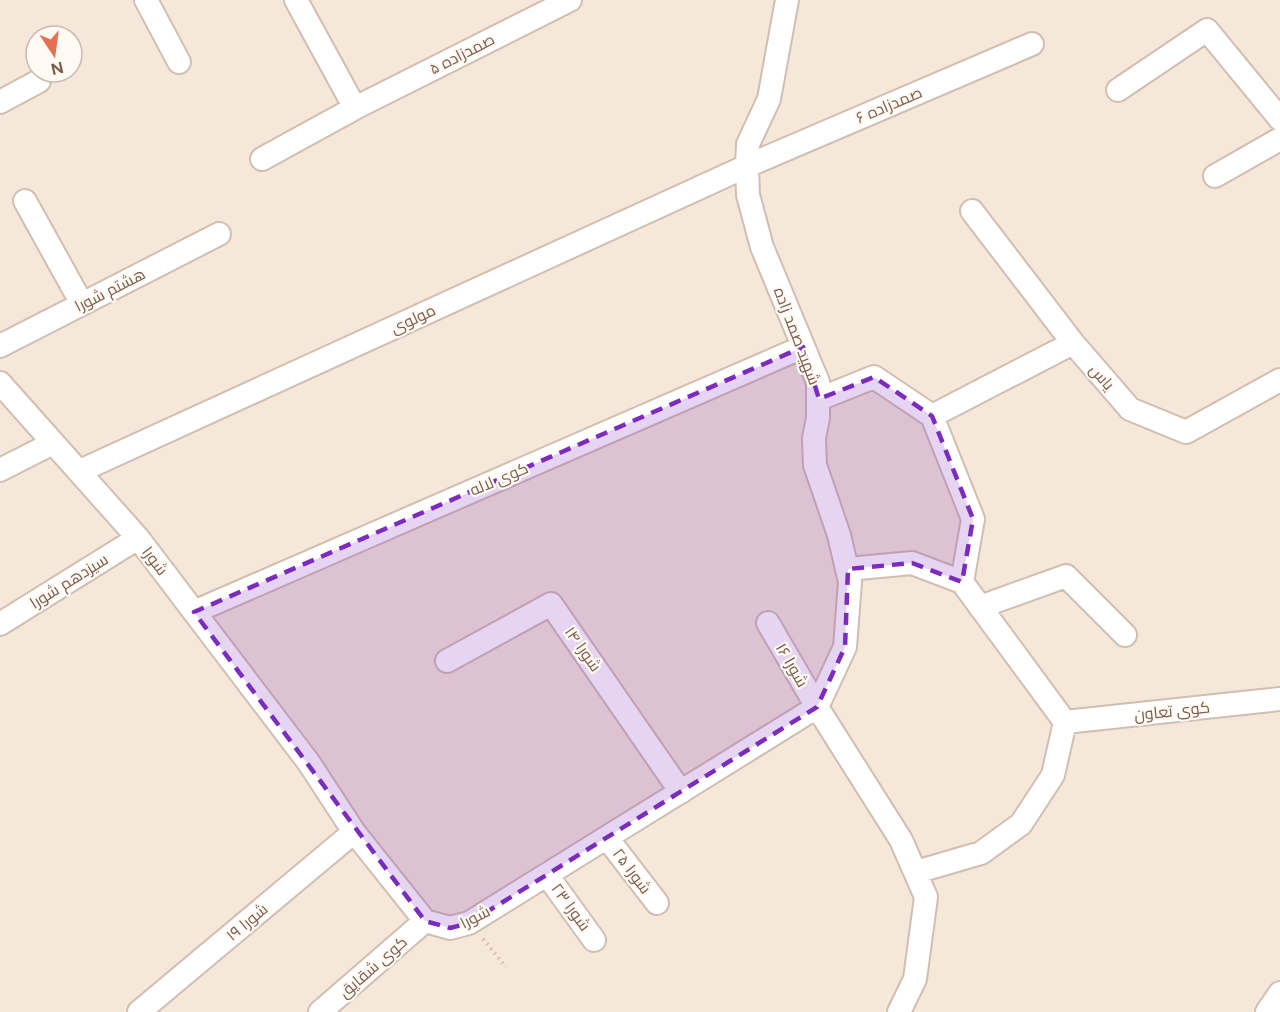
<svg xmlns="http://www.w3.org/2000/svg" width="1280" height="1012" viewBox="0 0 1280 1012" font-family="Figtree,Cairo,sans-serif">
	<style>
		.residential { fill: #f5e8da; fill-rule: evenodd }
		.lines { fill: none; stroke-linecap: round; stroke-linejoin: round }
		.street-casing { stroke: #d1beb0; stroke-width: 26 }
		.path { stroke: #d9b8a5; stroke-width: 4; stroke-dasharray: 1.5 4.5; stroke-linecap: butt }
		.street { stroke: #fff; stroke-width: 22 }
		.marked { fill: #7b2cbf; fill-opacity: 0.2; stroke: #7b2cbf; stroke-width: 4.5; stroke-dasharray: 12 8; stroke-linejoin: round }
		.labels { text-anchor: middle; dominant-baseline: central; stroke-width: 4.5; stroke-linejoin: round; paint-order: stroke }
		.street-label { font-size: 16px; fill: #7a5c4d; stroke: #fffaf3 }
	</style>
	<rect width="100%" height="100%" fill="#fdf6ec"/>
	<path class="residential" d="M0 0H1280V1012H0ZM36 36H72V72H36Z"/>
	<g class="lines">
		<defs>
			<path id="street" d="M146 0 179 62
				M787 0 769 99 748 144 747 166 748 195 762 247 818 382V418L814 438 815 465 839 535 850 582 845 647 817 707
				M1118 90 1207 30 1280 119
				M0 102 39 81
				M355 108 570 0
				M262 159 355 108 296 0
				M1215 176 1280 139
				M25 201 82 304
				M972 211 1073 343 1130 409 1186 432 1280 380
				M0 346 219 234
				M0 383 138 538 309 763 354 832 425 921 450 928 469 923 817 707
				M819 399 874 377 932 416
				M0 470 53 443
				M80 471 747 166 1032 44
				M848 569 912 563 962 582 973 519 932 416 1073 343
				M980 607 1066 576 1125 635
				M194 612 803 347
				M768 623 817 707 901 840 926 897 915 979 899 1012
				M0 624 138 538
				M447 661 551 604 681 792
				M1065 722 1280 699
				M607 838 657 903
				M916 872 981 853 1021 824 1053 775 1065 722 962 582
				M547 875 594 940
				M139 1012 354 832
				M320 1012 425 921
				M1267 1012 1280 993"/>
		</defs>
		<use href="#street" class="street-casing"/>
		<path class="path" d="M483 939 506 967"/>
		<use href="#street" class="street"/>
	</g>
	<path class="marked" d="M803 347 819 399 874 377 932 416 973 519 962 582 912 563 848 569 845 647 817 707 469 923 450 928 425 921 194 612Z"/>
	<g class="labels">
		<g class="street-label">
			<text transform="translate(462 54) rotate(-27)">صمدزاده ۵</text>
			<text transform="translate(889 105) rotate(-23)">صمدزاده ۶</text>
			<text transform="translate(110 290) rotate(-27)">هشتم شورا</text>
			<text transform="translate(413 319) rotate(-25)">مولوی</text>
			<text transform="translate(797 336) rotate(69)">شهید صمد زاده</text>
			<text transform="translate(1102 377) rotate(49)">یاس</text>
			<text transform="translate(499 479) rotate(-23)">کوی لاله</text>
			<text transform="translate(155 561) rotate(53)">شورا</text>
			<text transform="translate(69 581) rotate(-32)">سیزدهم شورا</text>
			<text transform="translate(583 649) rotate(55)">شورا ۱۴</text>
			<text transform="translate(792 665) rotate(60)">شورا ۱۶</text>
			<text transform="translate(1172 711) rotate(-6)">کوی تعاون</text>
			<text transform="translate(632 871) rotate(53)">شورا ۲۵</text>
			<text transform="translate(571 907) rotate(54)">شورا ۲۳</text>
			<text transform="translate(475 917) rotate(-27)">شورا</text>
			<text transform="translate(247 922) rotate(-40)">شورا ۱۹</text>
			<text transform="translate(373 967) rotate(-41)">کوی شقایق</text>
		</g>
	</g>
	<g transform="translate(54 54) rotate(167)"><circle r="28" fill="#fffaf3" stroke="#cabbb1" stroke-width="1.5"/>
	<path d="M0-4.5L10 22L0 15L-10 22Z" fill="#e76f51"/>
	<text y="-9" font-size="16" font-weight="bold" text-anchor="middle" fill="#7a5c4d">N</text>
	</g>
</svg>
